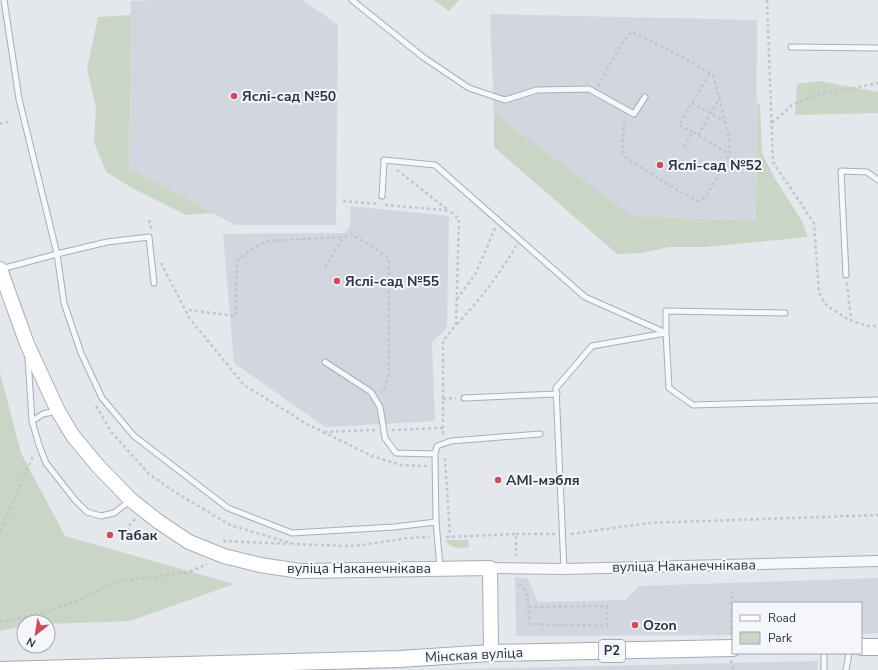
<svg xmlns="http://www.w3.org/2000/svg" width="878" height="670" viewBox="0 0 878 670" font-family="'Nunito Sans',sans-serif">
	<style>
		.built { fill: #d2d6de }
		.green { fill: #c9d6c5 }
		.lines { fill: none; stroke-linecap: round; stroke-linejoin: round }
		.lane-casing { stroke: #a9aeb7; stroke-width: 7 }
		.street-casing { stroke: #a9aeb7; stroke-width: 12 }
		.secondary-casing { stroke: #a9aeb7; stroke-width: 16 }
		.primary-casing { stroke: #a3abb8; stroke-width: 18 }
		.path { stroke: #c2c5cb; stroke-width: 2.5; stroke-dasharray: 3 3; stroke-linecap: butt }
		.lane { stroke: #f7f8fa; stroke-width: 5 }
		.street { stroke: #f7f8fa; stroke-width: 10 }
		.secondary { stroke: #fff; stroke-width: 14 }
		.primary { stroke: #fff; stroke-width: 16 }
		.poi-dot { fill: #d1495b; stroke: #f4f6f9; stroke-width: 1.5 }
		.labels { text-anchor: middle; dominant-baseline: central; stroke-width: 4; stroke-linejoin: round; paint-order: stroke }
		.shield { fill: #f4f6f9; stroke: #676e7b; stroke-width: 1 }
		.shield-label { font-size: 13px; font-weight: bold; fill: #2b3445 }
		.poi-label { font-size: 14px; font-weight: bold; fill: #2b3445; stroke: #f4f6f9; text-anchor: start }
		.street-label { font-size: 14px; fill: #2b3445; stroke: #f4f6f9 }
	</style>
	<rect width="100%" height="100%" fill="#e4e7ec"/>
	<path class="built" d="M157 0H303L338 25 336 225H235L129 168 131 1Z
		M490 14 757 20 756 221 632 216 494 113Z
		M350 206 449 216 447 328 432 342 435 421 325 427 234 363 223 234 344 233 350 227Z
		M515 577 528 579 538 602 625 600 639 586 878 578V633L861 634V603H733V635L516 636Z
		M818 661 817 670H426Z"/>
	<path class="green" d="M434 0H459L449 11Z
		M131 15 129 168 213 213 186 215 136 190 106 172 94 142 96 108 87 69 98 17Z
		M819 81 878 92V113L795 115 797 84Z
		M757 103 760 104 762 153 774 177 802 221 808 237 705 247H669L642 253 617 254 494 147V113L632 216 756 221Z
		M0 373 21 453 65 536 234 584 130 621 48 624V622H24V626L0 631Z
		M445 540H468L469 547C460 548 453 549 446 542Z"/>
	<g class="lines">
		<defs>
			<path id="lane" d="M4 0 19 99 57 254 64 303 81 353 102 398 134 436 228 508 292 533 394 527 436 522
				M352 0 423 57 469 88 505 100 537 90 589 89 634 114 645 97
				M791 47 878 48
				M382 196 384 160 435 165 585 297 666 333V311L785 313
				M1 269 57 254 107 242 149 237 154 283
				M846 275 841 171 867 172 878 180
				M28 358 32 421 39 445 46 463 75 500 87 512 101 516 114 513 131 500
				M325 362 371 392 380 407 385 438 396 453 435 454 436 522 440 567
				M464 398 557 394
				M32 421 43 414 57 411
				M435 454 437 446 451 441 540 434
				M564 569 556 388 592 346 666 333 669 388 693 405 878 400
				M824 670V653
				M846 670 849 653"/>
			<path id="street" d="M490 568 564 569 878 561"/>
			<path id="secondary" d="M0 269 27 344 58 411 73 436 98 466 131 500 159 522 189 542 224 556 260 565 300 571 490 568 491 653"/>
			<path id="primary" d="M861 647H878
				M0 670 399 659 491 653 733 648"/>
		</defs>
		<use href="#lane" class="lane-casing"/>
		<use href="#street" class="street-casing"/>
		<use href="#secondary" class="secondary-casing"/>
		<use href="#primary" class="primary-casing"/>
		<path class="path" d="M767 0 773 162 814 223 819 293 827 306 849 320 868 326H878
			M598 86 620 46 631 32C660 44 686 59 713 75L729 136 730 154 706 197 698 201 674 188 626 158 622 150 625 117
			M692 103 726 122
			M772 123 792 105 816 95 878 83
			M0 124 8 122
			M693 132 679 125 710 73
			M698 135 720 97
			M684 147 693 132 729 154
			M397 170 448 210
			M343 201 378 204
			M385 205 444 210 452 213 459 219 456 325 443 341V435
			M149 220 152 230
			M161 263 190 319 244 385 307 424 372 456 401 465 427 466
			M325 267 344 237 351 234 375 248 389 259V374L384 389 381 392
			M847 283 851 320
			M457 299 476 273 495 228
			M189 310 236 316 237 261 255 247 268 241 344 237
			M457 324C480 300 499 275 516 246
			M443 399 456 398
			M96 406 112 433 149 474 175 492 230 525 294 544 349 546 362 545 408 538 429 537
			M392 430 443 428
			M324 432 375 430
			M445 458 450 537
			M135 519 127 528 140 540
			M0 531 34 454
			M516 534H556
			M571 534 648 523 878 515
			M446 537 516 534V556
			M223 541 290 544
			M519 584 527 592 530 624 607 626V606L528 607
			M0 622 39 614 84 598 115 582 189 572 207 564
			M731 635 732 592
			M731 660 733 670"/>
		<use href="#lane" class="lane"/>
		<use href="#street" class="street"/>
		<use href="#secondary" class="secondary"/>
		<use href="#primary" class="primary"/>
	</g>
	<g class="poi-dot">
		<circle cx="234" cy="96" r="4"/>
		<circle cx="660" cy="165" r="4"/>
		<circle cx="337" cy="281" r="4"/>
		<circle cx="498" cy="480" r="4"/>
		<circle cx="110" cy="535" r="4"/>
		<circle cx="635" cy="625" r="4"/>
	</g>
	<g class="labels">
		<rect class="shield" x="599" y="640" width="26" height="22" rx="3"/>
		<g class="shield-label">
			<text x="612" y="651">Р2</text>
		</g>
		<g class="poi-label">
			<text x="242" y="96">Яслі-сад №50</text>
			<text x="668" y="165">Яслі-сад №52</text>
			<text x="345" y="281">Яслі-сад №55</text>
			<text x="506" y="480">AMI-мэбля</text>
			<text x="118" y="535">Табак</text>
			<text x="643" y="625">Ozon</text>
		</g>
		<g class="street-label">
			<text transform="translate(684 566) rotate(-1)">вуліца Наканечнікава</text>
			<text x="359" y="568">вуліца Наканечнікава</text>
			<text transform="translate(474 655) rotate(-3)">Мінская вуліца</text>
		</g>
	</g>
	<rect x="732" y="602" width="130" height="52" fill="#f4f6f9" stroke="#a4a8b1"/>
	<rect x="740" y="615" width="20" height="6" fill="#ffffff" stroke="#a4a8b1"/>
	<text x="768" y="622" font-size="12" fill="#2b3445">Road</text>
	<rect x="740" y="632" width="20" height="12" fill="#c9d6c5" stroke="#a4a8b1"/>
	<text x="768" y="642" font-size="12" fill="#2b3445">Park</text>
	<g transform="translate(36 634) rotate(210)"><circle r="19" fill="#f4f6f9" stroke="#a4a8b1"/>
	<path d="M0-3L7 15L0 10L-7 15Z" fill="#d1495b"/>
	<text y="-6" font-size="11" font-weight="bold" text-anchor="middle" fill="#2b3445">N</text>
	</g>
</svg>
